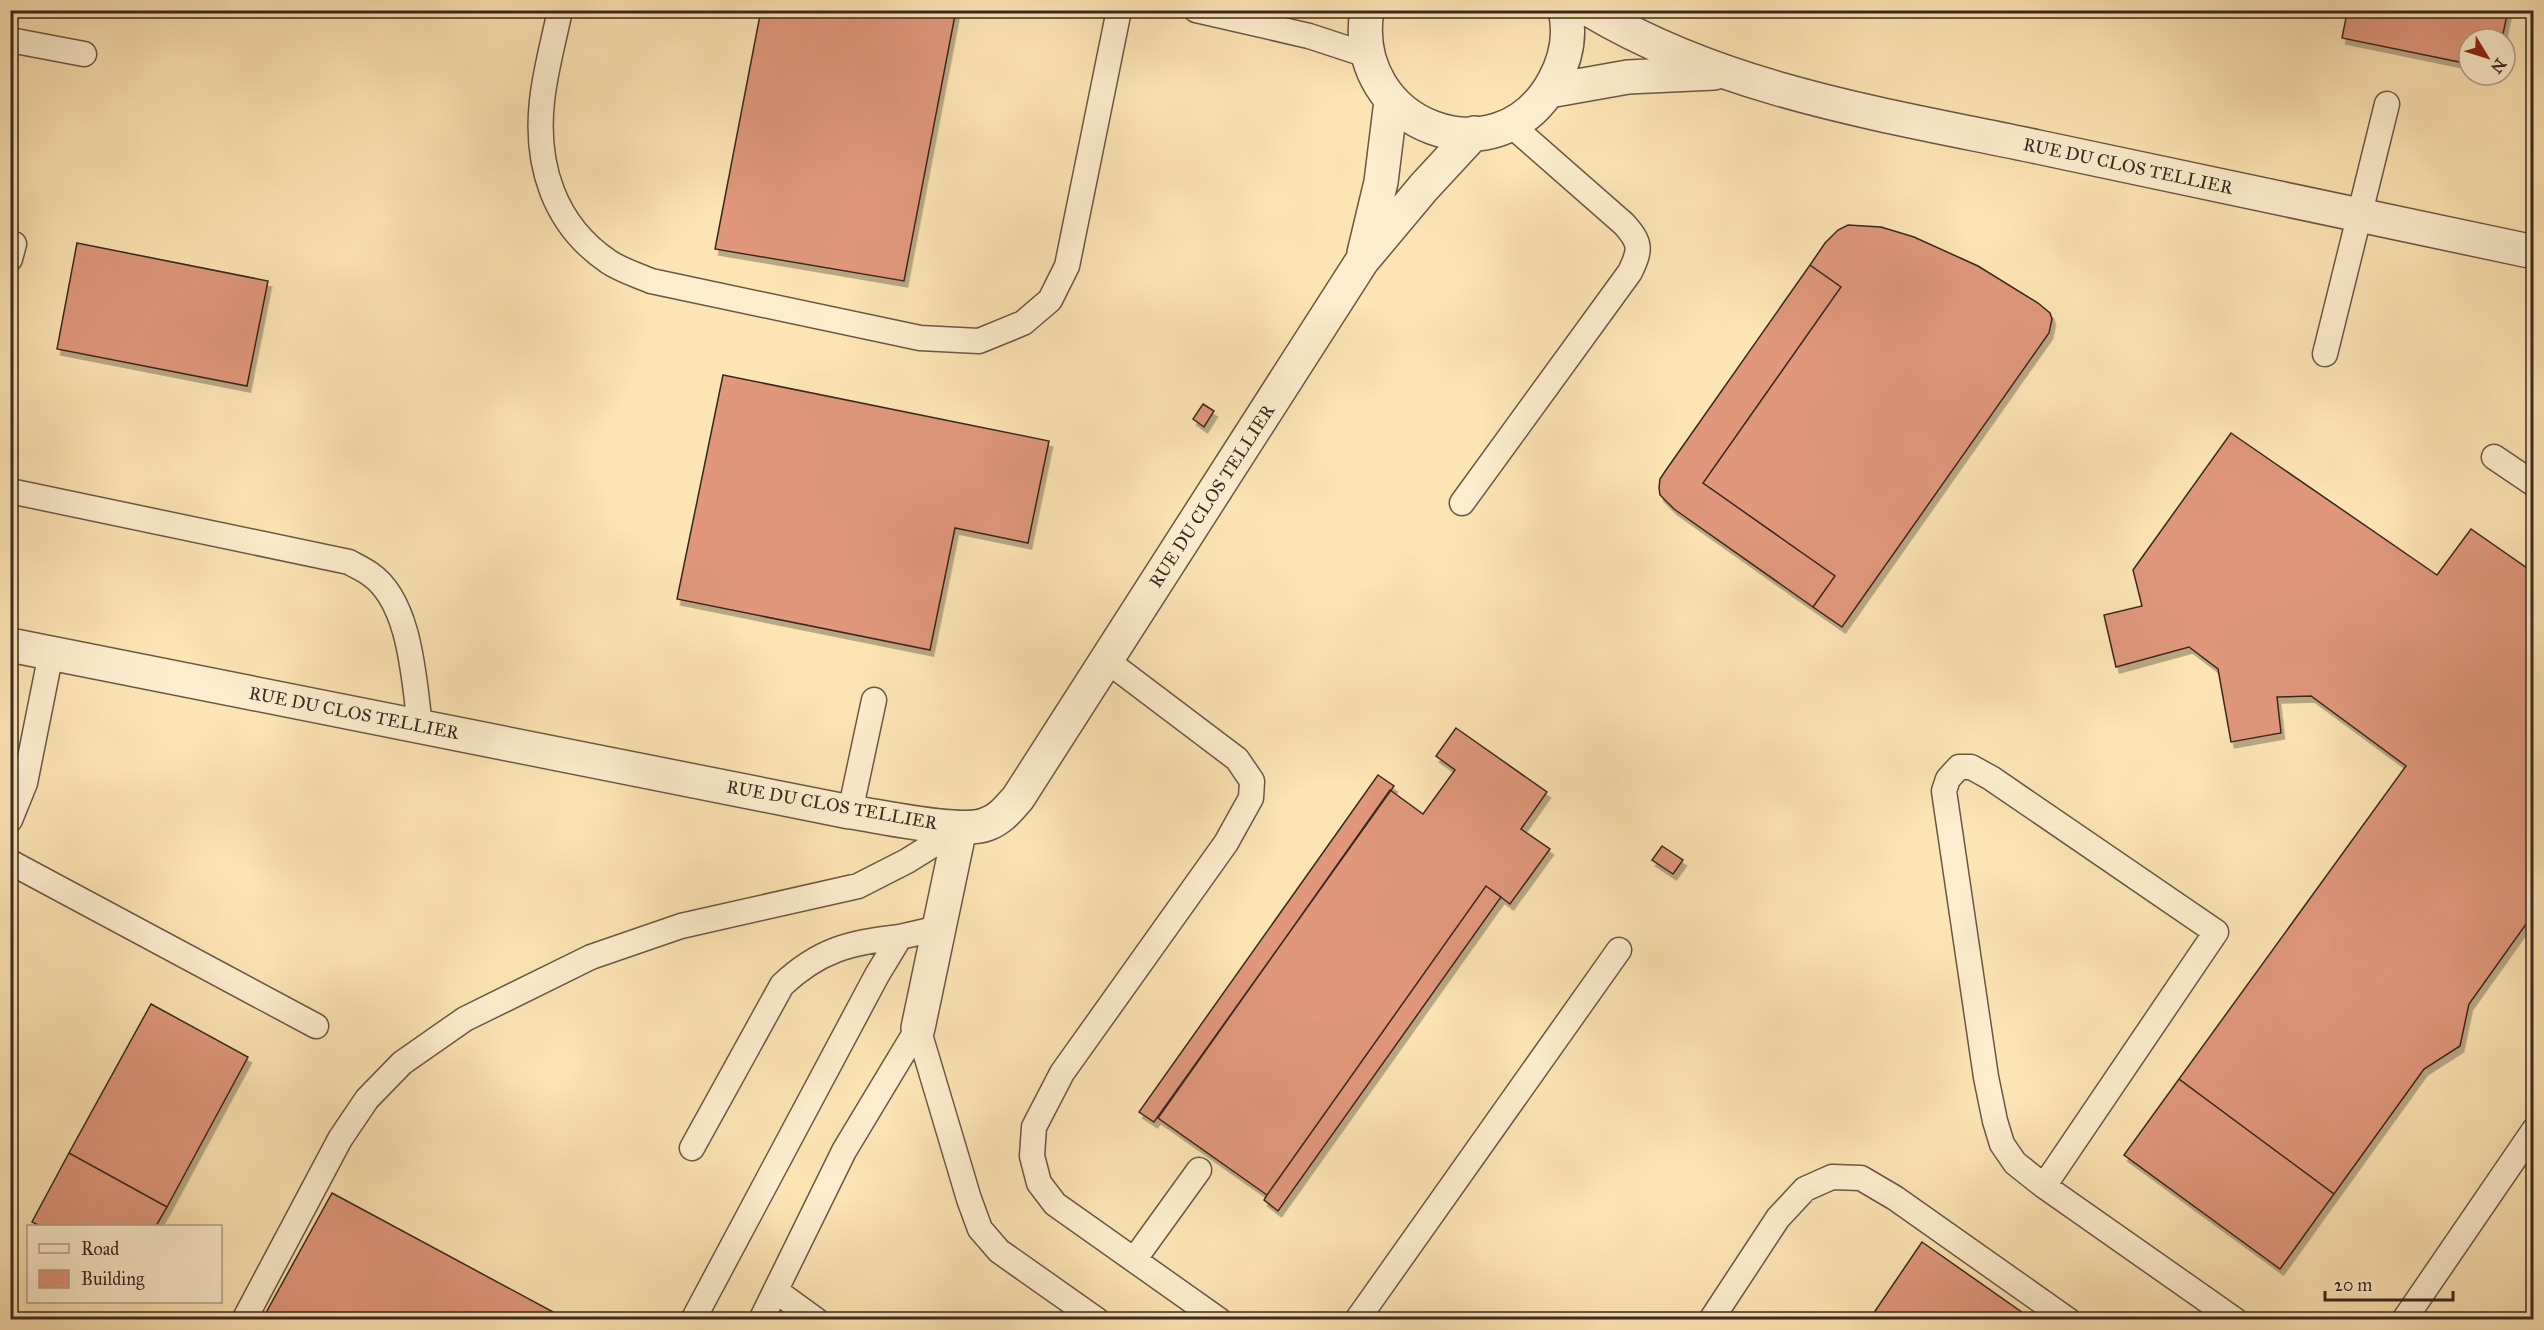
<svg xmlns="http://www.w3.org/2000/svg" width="2544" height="1330" viewBox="0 0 2544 1330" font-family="'IM FELL Great Primer',serif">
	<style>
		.building { fill: #e0977c; stroke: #392820; stroke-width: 1.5; filter: url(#shadow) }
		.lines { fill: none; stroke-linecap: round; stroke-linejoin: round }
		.lane-casing { stroke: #6a5745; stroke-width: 27 }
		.street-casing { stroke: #6a5745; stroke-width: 36 }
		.lane { stroke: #fdedce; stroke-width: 24 }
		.street { stroke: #fdedce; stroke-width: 33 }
		.labels { text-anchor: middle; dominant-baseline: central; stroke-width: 4.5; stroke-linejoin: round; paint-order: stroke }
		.street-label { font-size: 18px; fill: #392820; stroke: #fdedce }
	</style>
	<defs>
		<filter id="shadow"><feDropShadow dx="3.5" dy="6" stdDeviation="0" flood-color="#0004"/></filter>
	</defs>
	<rect width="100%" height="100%" fill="#fce4b4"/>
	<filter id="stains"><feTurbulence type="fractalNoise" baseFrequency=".00333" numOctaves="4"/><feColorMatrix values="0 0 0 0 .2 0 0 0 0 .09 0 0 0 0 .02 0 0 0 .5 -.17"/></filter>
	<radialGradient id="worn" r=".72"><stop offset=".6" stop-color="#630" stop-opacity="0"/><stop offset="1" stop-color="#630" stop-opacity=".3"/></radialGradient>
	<path class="building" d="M761 10H956L904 281 715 249Z
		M2337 10H2508L2502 39H2469V64L2342 38 2347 13Z
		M1848 225 1881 227 1914 237 1978 266 2038 303 2050 313 2052 319 2049 333 1842 627 1813 607 1835 576 1703 483 1841 287 1810 265 1825 243 1838 230Z
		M77 243 268 281 247 386 57 349Z
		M1810 265 1841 287 1703 483 1835 576 1813 607 1674 509 1660 495 1659 488 1660 479 1666 470Z
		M723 375 1049 441 1028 543 955 528 930 650 677 599Z
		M1203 404 1214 411 1204 427 1193 419Z
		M2231 433 2437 575 2471 529 2534 573V913L2469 1004 2460 1046 2424 1069 2334 1194 2179 1079 2406 766 2311 696 2277 697 2281 733 2231 742 2218 669 2189 647 2116 667 2104 615 2142 606 2133 570Z
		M1456 728 1547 792 1521 829 1550 849 1510 904 1486 886 1267 1195 1158 1118 1390 790 1423 814 1455 770 1436 756Z
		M1378 775 1394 786 1154 1122 1139 1112Z
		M1662 846 1683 860 1673 874 1652 860Z
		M1486 886 1501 897 1278 1211 1264 1200 1267 1195Z
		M151 1004 248 1057 167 1207 69 1153Z
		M2179 1079 2334 1194 2280 1269 2124 1155Z
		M69 1153 167 1207 156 1226H40L32 1222Z
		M332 1193 568 1320H262Z
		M1922 1242 2033 1320H1869Z"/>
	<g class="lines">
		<defs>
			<path id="lane" d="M560 10C554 40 545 71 542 101 535 165 554 225 609 262 621 270 637 275 651 281L920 338 979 341 1023 323 1050 300 1067 266 1119 10
				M1196 10 1309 36 1367 55
				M10 40 84 54
				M10 259 14 244
				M2325 354 2387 104
				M2494 457 2534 484
				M10 491 349 562C356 566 363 569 370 574 411 602 414 681 420 726
				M1462 503 1630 272C1641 249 1641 243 1624 224L1510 124
				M1106 660 1237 759 1252 781 1251 798 1226 843 1062 1073 1034 1127 1032 1156 1039 1183 1055 1204 1219 1320
				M850 812 874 700
				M10 820 25 783 51 653
				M10 862 316 1026
				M918 1028 969 1199 980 1229 999 1251 1097 1320
				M692 1148 782 985C819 950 851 942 900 937
				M2044 1186 2216 932 1991 778 1971 767H1959L1948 779 1944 791 1986 1077 1995 1121 2002 1144 2015 1163 2044 1186 2235 1320
				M1134 1260 1199 1170
				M776 1291 816 1320
				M244 1320 340 1139 367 1099 402 1063 465 1019 591 957 681 926 858 886 907 861 960 828
				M693 1320 877 975 900 937 939 928
				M761 1320 844 1151 918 1028
				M1357 1320 1619 950
				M1711 1320 1778 1218 1805 1189 1832 1177 1861 1178 1895 1198 2068 1320
				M2404 1320 2534 1130"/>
			<path id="street" d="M1367 10C1348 127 1499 183 1554 81 1566 59 1571 35 1565 10
				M1590 10C1725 91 1886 115 2038 147 2203 182 2368 217 2534 252
				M1549 91 1628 77 1714 73
				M1364 253 1381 182 1391 101
				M10 645 850 812C880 816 962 835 987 824 1001 819 1009 808 1018 798L1362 261 1424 187 1474 133
				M918 1028 960 828"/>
		</defs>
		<use href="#lane" class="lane-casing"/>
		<use href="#street" class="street-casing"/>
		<use href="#lane" class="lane"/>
		<use href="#street" class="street"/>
	</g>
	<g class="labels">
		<g class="street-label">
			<text transform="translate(2128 166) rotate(12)">RUE DU CLOS TELLIER</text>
			<text transform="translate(1212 496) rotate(-57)">RUE DU CLOS TELLIER</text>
			<text transform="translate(354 713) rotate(11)">RUE DU CLOS TELLIER</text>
			<text transform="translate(832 805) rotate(10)">RUE DU CLOS TELLIER</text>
		</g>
	</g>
	<rect width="2544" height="1330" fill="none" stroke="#fce4b4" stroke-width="36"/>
	<rect x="12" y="12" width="2520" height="1306" fill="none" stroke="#392820" stroke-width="3"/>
	<rect x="18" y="18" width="2508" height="1294" fill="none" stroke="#392820" stroke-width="1.5"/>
	<rect x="27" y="1225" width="195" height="78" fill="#fdedce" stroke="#af9e88" stroke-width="1.5"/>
	<rect x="39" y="1244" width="30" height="9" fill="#fdedce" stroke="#af9e88" stroke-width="1.5"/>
	<text x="81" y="1255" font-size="18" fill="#392820">Road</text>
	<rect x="39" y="1270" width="30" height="18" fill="#e0977c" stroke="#af9e88" stroke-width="1.5"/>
	<text x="81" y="1285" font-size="18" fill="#392820">Building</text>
	<g transform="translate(2487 57) rotate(128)"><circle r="28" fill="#fdedce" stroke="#af9e88" stroke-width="1.5"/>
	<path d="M0-4.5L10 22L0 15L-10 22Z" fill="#8f2418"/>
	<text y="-9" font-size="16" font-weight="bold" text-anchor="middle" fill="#392820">N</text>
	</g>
	<path d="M2325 1291v9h128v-9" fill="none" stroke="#392820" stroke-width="3"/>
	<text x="2334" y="1291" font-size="18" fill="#392820" stroke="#fdedce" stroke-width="4.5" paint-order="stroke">20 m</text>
	<rect width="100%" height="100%" filter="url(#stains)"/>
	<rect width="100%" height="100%" fill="url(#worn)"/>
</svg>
